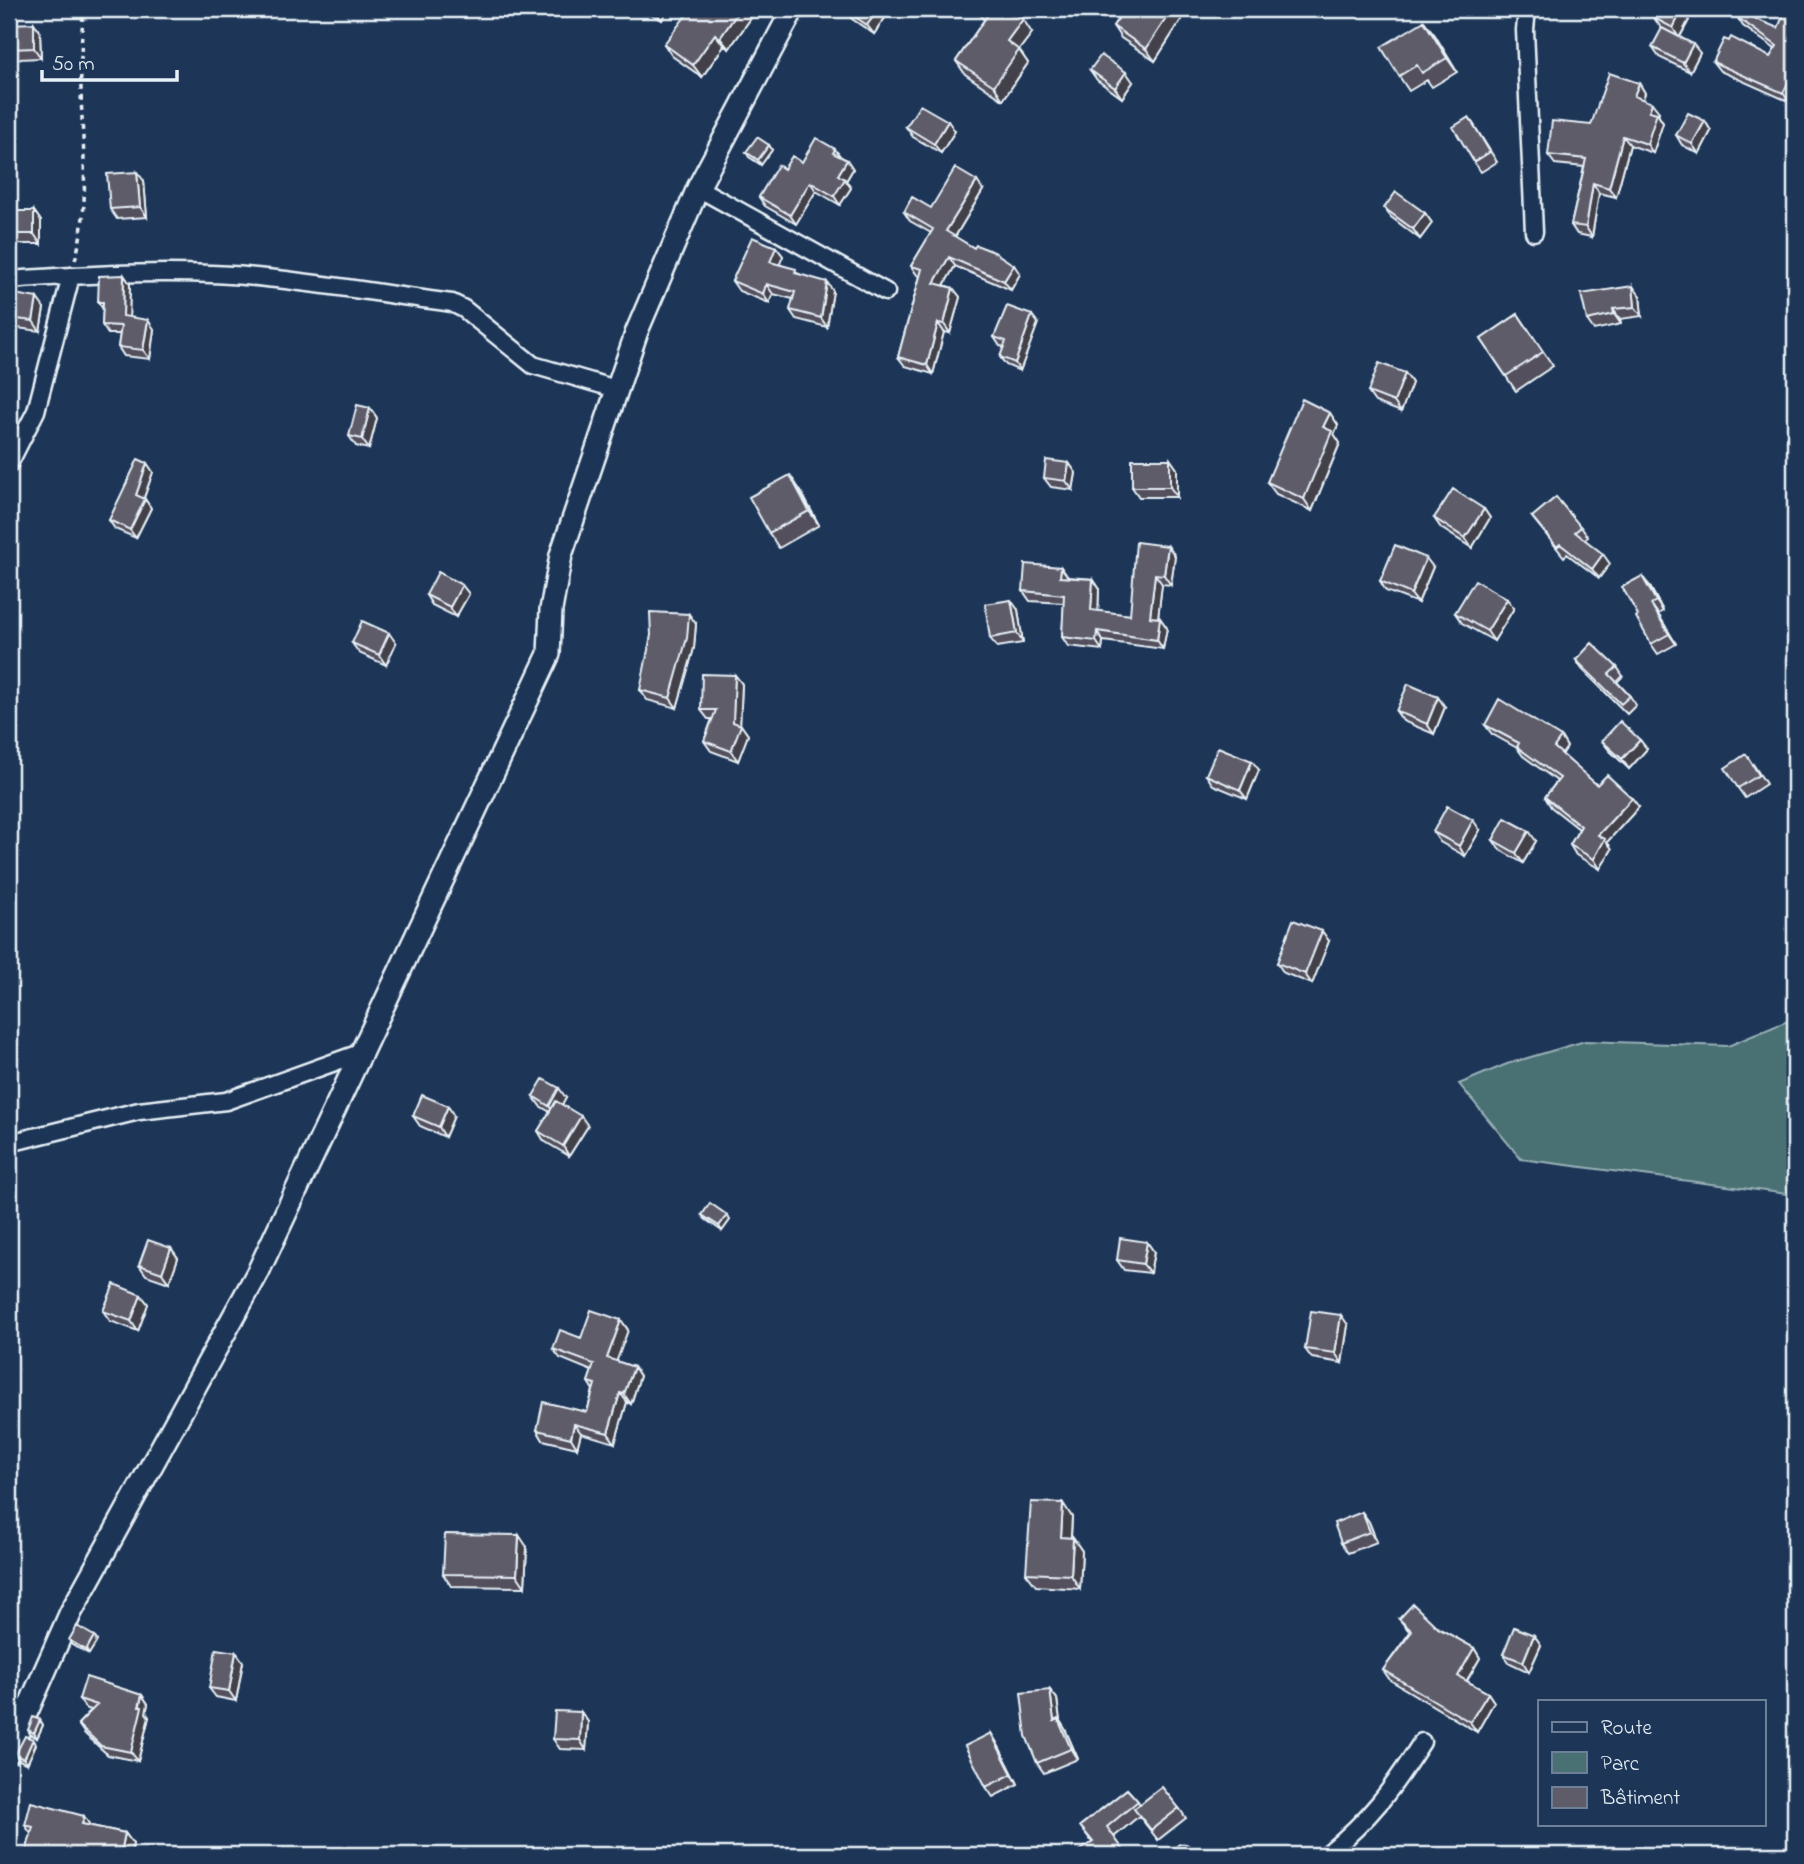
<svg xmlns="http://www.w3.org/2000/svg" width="1804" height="1864" viewBox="0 0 1804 1864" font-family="'Indie Flower',sans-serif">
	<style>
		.green { fill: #497073; stroke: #98b0b6; stroke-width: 2 }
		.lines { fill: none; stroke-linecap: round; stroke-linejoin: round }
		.minor-casing { stroke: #e8f1f8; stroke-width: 21 }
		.secondary-casing { stroke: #e8f1f8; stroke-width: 26 }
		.path { stroke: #e8f1f8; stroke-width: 3.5; stroke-dasharray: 5 5; stroke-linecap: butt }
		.minor { stroke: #1d3557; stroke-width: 16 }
		.secondary { stroke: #1d3557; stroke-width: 21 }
		.wall { fill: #524f5b; stroke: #e8f1f8; stroke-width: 2 }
		.shaded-wall { fill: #42404a; stroke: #e8f1f8; stroke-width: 2 }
		.building { fill: #5f5c6a; stroke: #e8f1f8; stroke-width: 2 }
	</style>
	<rect width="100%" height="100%" fill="#1d3557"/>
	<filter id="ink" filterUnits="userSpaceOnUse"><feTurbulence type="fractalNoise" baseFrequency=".0143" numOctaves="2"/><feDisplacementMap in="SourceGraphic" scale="14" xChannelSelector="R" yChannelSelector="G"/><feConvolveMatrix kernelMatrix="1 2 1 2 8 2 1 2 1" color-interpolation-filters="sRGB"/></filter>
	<g filter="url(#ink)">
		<path class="green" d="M1795 1018V1195L1521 1159 1459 1084 1507 1064 1585 1041 1728 1046Z"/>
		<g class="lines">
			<defs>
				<path id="minor" d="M1527 9 1525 30 1534 232
					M698 188 886 292
					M9 280C91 274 184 269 266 278 328 284 390 295 452 303L464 309 533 365 616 389
					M9 464 36 411 71 276
					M9 1143 139 1111 226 1101 360 1053
					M1183 1853 1184 1855
					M1326 1855C1372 1817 1390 1792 1422 1742"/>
				<path id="secondary" d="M9 1752 71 1612 258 1272 549 654 551 610 561 555 637 331 698 188 793 9"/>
			</defs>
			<use href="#minor" class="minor-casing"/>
			<use href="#secondary" class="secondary-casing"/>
			<path class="path" d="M75 260C91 205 82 146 81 89 80 63 82 36 83 9"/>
			<use href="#minor" class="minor"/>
			<use href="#secondary" class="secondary"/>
		</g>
		<path class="wall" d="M646 9H668L662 20 648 13Z
			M745 9 751 18 729 49 724 46 702 77 672 56 664 44Z
			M847 9H891L874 34 852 19 845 10Z
			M976 9 1032 33 1019 50 1028 63 1003 100 965 74 956 61 984 20Z
			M1125 9H1188L1155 61 1121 38 1113 26Z
			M1795 9V91L1790 102 1720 71 1713 62 1770 57 1775 49 1743 26 1737 17 1778 28Z
			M1682 10 1689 20 1680 37 1700 53 1690 72 1659 57 1652 47 1662 29 1654 18Z
			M1424 21 1457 72 1432 87 1427 80 1409 91 1399 76Z
			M34 23 40 33 41 58 18 59 11 49Z
			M1090 70 1133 82 1122 98 1097 80Z
			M1639 83 1645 93 1643 99 1659 112 1658 115 1663 123 1653 153 1630 145 1616 197 1599 193 1592 237 1577 234 1571 225 1584 167 1555 164 1548 155 1591 125Z
			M1469 117 1497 162 1481 172 1474 162Z
			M1705 121 1711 131 1699 154 1682 145 1676 135Z
			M906 127 955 131 941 153 913 137Z
			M769 145 772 150 761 165 749 157 746 152Z
			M835 149 841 157 847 160 853 169 846 181 851 188 840 205 816 191 796 224 765 206 759 197 784 169Z
			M144 181 147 217 117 219 110 209Z
			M983 190 955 237 1020 274 1011 290 955 266 944 285 953 288 960 297 950 333 944 332 933 374 905 366 898 357 920 276 917 275 911 266 931 233 910 221 904 212 931 208Z
			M1384 208 1425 213 1432 223 1420 239 1391 217Z
			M9 211H34L41 221V244H9Z
			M776 247 783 256 779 264 833 291 827 327 796 319 790 310 793 299 773 294 769 303 739 291 732 281Z
			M124 275 130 284 129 317 154 329 150 359 124 356 118 347 120 334H108L102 325 103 309 98 302Z
			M9 293 44 308 40 331 9 327Z
			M1640 296 1642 316 1620 319 1621 324 1594 330 1587 320Z
			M1518 314 1553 366 1516 391 1481 339Z
			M1038 323 1020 371 1006 365 1000 357 1004 347 1000 346 994 337Z
			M1405 373 1412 383 1401 412 1375 402 1368 392Z
			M370 408 377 418 369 449 356 446 349 436Z
			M1330 413 1338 425 1334 434 1340 443 1312 511 1276 494 1267 482Z
			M1170 459 1177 469V497H1139L1132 487Z
			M1069 463 1076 473 1073 490 1051 487 1044 478Z
			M153 472 144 498 151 508 136 538 115 529 109 520Z
			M800 490 819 525 779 548 769 533Z
			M1484 509 1490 518 1472 548 1441 528 1434 518Z
			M1532 517 1581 527 1588 537 1584 540 1610 564 1599 578 1567 554 1564 557Z
			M1168 546 1175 556 1171 585 1162 584 1158 618H1160L1167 628 1163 649 1103 641 1102 650 1068 646 1062 637 1064 603 1030 601 1023 591 1068 577 1093 579 1099 588 1098 611 1130 615Z
			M1433 567 1418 603 1386 591 1380 581Z
			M462 585 469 594 456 617 432 605 426 595Z
			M1649 585 1663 611 1658 614 1676 644 1658 654 1651 644 1638 615Z
			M1514 608 1494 641 1462 623 1455 613Z
			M1018 610 1023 643 997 647 990 638Z
			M696 624 694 648 677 708 647 700 640 690Z
			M352 643H396L386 665 359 653Z
			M1576 660 1617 667 1623 676 1617 682 1630 696 1636 705 1627 714 1582 669Z
			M735 675 742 684 740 725 748 735 738 761 711 751 704 741 712 719H708L701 710Z
			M1445 707 1434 734 1403 721 1396 711Z
			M1485 725 1561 737 1567 747 1562 755 1597 785 1639 807 1607 842 1612 849 1600 869 1576 855 1570 845 1579 829 1551 807 1545 797 1557 781 1523 756 1517 748 1492 734Z
			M1640 740 1647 749 1629 769 1609 750 1602 741Z
			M1753 764 1766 784 1745 798 1738 788Z
			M1259 770 1247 799 1213 785 1206 775Z
			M1480 830 1465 856 1440 842 1433 832Z
			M1493 840 1536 841 1523 863 1500 850Z
			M1329 941 1312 984 1284 973 1277 963Z
			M533 1096 566 1098 562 1105 588 1126 569 1156 544 1141 538 1131 550 1112 540 1106Z
			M413 1116H454L445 1137 420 1126Z
			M702 1215H727L730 1220 722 1231 705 1219Z
			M1147 1242 1154 1252 1150 1273 1124 1270 1117 1260Z
			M171 1248 178 1258 169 1283 146 1275 139 1265Z
			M141 1295 148 1304 138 1331 110 1321 103 1311Z
			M621 1320 628 1330 616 1361 634 1367 640 1376 631 1404 627 1402 615 1443 581 1433 577 1448 543 1440 537 1430 587 1412 593 1390 588 1382 592 1371 560 1358 553 1349Z
			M1348 1325 1342 1363 1312 1358 1305 1349Z
			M1362 1512 1369 1522 1377 1542 1348 1553 1341 1543Z
			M1072 1517 1071 1538H1073L1082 1551 1080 1589 1036 1586 1026 1573Z
			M527 1547 525 1587 451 1586 443 1574Z
			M1399 1619 1438 1628 1474 1648 1480 1658 1467 1681 1488 1693 1494 1702 1477 1732 1390 1680 1383 1670 1410 1632Z
			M1534 1635 1541 1645 1529 1672 1510 1663 1503 1654Z
			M94 1636 97 1641 89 1654 72 1645 69 1640Z
			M236 1652 243 1662 236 1701 216 1697 209 1688Z
			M1050 1690 1057 1699 1060 1721 1065 1729 1078 1759 1044 1773 1037 1763Z
			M142 1695 148 1704 146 1713 149 1717 138 1761 108 1755 85 1734 78 1724 91 1710 85 1708 79 1699Z
			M581 1712 588 1722 586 1750 560 1749 553 1739Z
			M40 1720 43 1725 37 1738 31 1735 28 1730Z
			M991 1733 997 1743 1018 1784 993 1797 986 1787Z
			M33 1739 36 1744 27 1764 19 1760 15 1755Z
			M1127 1789 1140 1804 1179 1808 1186 1818 1158 1840 1139 1816 1114 1837 1127 1855H1082L1092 1842 1080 1826Z
			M25 1825 91 1826 125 1833 133 1844 131 1851 148 1855H27L26 1852 31 1834Z"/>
		<path class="shaded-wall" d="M662 9H668L662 20 658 15Z
			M740 9H745L751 18 729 49 720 38Z
			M879 9H891L874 34 867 25Z
			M1172 9H1188L1155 61 1146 49Z
			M1682 10 1689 20 1679 38 1673 28Z
			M1023 19 1032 33 1019 50 1028 63 1003 100 994 86 1007 41Z
			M1424 21 1435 35 1457 72 1447 58Z
			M34 23 40 33 41 58 34 48Z
			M715 34 724 46 702 77 693 65Z
			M1693 44 1700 53 1690 72 1683 63Z
			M1795 69V91L1790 102 1783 93Z
			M1126 72 1133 82 1122 98 1115 88Z
			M1639 83 1645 93 1641 105 1634 96Z
			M1652 103 1659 112 1658 115 1663 123 1653 153 1647 144 1649 111Z
			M948 121 955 131 941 153 934 144Z
			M1705 121 1711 131 1699 154 1692 144Z
			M1623 136 1630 145 1616 197 1609 188Z
			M769 145 772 150 761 165 758 160Z
			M847 160 853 169 846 181 851 188 840 205 834 196 838 175Z
			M137 172 144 181 147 217 140 207Z
			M977 181 983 190 953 240 946 231Z
			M810 182 816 191 796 224 790 215Z
			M1593 183 1599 193 1592 237 1586 227Z
			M34 211 41 221V244L34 234Z
			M1425 213 1432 223 1420 239 1413 229Z
			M776 247 783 256 777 271 770 262Z
			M949 257 955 266 940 292 934 283Z
			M1014 265 1020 274 1011 290 1004 281Z
			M124 275 130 284 129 325 123 316Z
			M827 282 833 291 827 327 821 318Z
			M766 284 773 294 769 303 763 294Z
			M1633 286 1640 296 1642 316 1635 307Z
			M953 288 960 297 950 333 944 324Z
			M37 298 44 308 40 331 33 321Z
			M1613 309 1620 319 1621 324 1614 314Z
			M1032 315 1038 323 1020 371 1015 363Z
			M148 320 154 329 150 359 143 350Z
			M938 323 944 332 933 374 927 365Z
			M1405 373 1412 383 1401 412 1394 402Z
			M370 408 377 418 369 449 362 439Z
			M1330 413 1338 425 1334 434 1340 443 1312 511 1304 499 1323 427Z
			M1170 459 1177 469V497L1170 487Z
			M147 463 153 472 142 503 136 495Z
			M1069 463 1076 473 1073 490 1066 481Z
			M790 475 800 490 819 525 809 511Z
			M145 499 151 508 136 538 130 530Z
			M1484 509 1490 518 1472 548 1465 538Z
			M1168 546 1175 556 1171 585 1164 575Z
			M1603 554 1610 564 1599 578 1592 569Z
			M1426 558 1433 567 1418 603 1411 594Z
			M1061 567 1068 577 1067 586 1060 577Z
			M1155 574 1162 584 1157 626 1150 617Z
			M1642 576 1649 585 1663 611 1656 601Z
			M1093 579 1099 588 1098 619 1091 610Z
			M462 585 469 594 456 617 450 607Z
			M1507 599 1514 608 1494 641 1487 631Z
			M1011 600 1018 610 1023 643 1017 633Z
			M1651 604 1658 614 1676 644 1669 634Z
			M689 614 696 624 694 648 677 708 670 698Z
			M1160 618 1167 628 1163 649 1157 640Z
			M1097 631 1103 641 1102 650 1096 641Z
			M389 633 396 643 386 665 379 655Z
			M735 675 742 684 740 728 741 725 748 735 738 761 731 751Z
			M1438 697 1445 707 1434 734 1427 724Z
			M1561 737 1567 747 1560 757 1554 747Z
			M1640 740 1647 749 1629 769 1622 759Z
			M1252 761 1259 770 1247 799 1240 790Z
			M1632 798 1639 807 1607 842 1612 849 1600 869 1594 859 1598 835Z
			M1473 820 1480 830 1465 856 1459 846Z
			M1529 831 1536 841 1523 863 1516 853Z
			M1322 931 1329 941 1312 984 1305 974Z
			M559 1088 566 1098 556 1115 549 1106Z
			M448 1106 454 1116 445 1137 439 1127Z
			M581 1116 588 1126 569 1156 563 1146Z
			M727 1215 730 1220 722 1231 719 1226Z
			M1147 1242 1154 1252 1150 1273 1143 1264Z
			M171 1248 178 1258 169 1283 162 1273Z
			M141 1295 148 1304 138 1331 131 1321Z
			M1341 1315 1348 1325 1342 1363 1335 1353Z
			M621 1320 628 1330 614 1368 607 1358Z
			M634 1367 640 1376 631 1404 624 1394Z
			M620 1393 627 1402 615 1443 608 1433Z
			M574 1424 581 1433 577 1448 571 1438Z
			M1063 1503 1072 1517 1070 1551 1061 1537Z
			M1362 1512 1369 1522 1377 1542 1370 1532Z
			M519 1535 527 1547 525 1587 517 1575Z
			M1073 1538 1082 1551 1080 1589 1071 1575Z
			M1534 1635 1541 1645 1529 1672 1523 1662Z
			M94 1636 97 1641 89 1654 86 1650Z
			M1474 1648 1480 1658 1464 1685 1458 1676Z
			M236 1652 243 1662 236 1701 229 1691Z
			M1050 1690 1057 1699 1060 1721 1065 1729 1078 1759 1054 1721Z
			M1488 1693 1494 1702 1477 1732 1470 1722Z
			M142 1695 148 1704 146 1713 149 1717 138 1761 131 1752Z
			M581 1712 588 1722 586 1750 580 1740Z
			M40 1720 43 1725 37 1738 34 1733Z
			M991 1733 997 1743 1018 1784 1012 1774Z
			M33 1739 36 1744 27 1764 24 1759Z
			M84 1816 91 1827 82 1824Z
			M125 1833 133 1844 130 1855 122 1848Z"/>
		<path class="building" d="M646 9H662L658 15Z
			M691 9H740L720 38 715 34 693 65 664 44Z
			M847 9H879L867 25 845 10Z
			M977 9H1007L1023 19 1007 41 1019 50 994 86 956 61 987 16Z
			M1125 9H1172L1146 49 1113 26Z
			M1658 9H1678L1682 10 1673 28 1654 18Z
			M1786 9H1795V69L1783 93 1713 62 1724 39 1729 41 1731 37 1770 57 1777 46 1737 17 1739 12 1778 28Z
			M1424 21 1447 58 1422 73 1417 65 1399 76 1381 47Z
			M34 23V48L11 49 10 24Z
			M1662 28 1693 44 1683 63 1652 47Z
			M1101 55 1126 72 1115 88 1090 70Z
			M1609 73 1639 83 1634 96 1652 103 1649 111 1657 113 1647 144 1623 136 1609 188 1593 183 1586 227 1571 225 1586 159 1548 155 1552 121 1591 125Z
			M920 105 948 121 934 144 906 127Z
			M1688 113 1705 121 1692 144 1676 135Z
			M1469 117 1490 152 1474 162 1453 127Z
			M757 137 769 145 758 160 746 152Z
			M816 138 835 149 833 153 847 160 838 175 845 179 834 196 810 182 790 215 759 197 778 165 784 169 792 156 802 162Z
			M955 168 977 181 946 231 974 248 976 245 994 252 1014 265 1004 281 949 257 934 283 953 288 944 324 938 323 927 365 898 357 922 269 911 266 933 229 904 212 912 197 931 208Z
			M137 172 140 207 110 209 107 174Z
			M1396 192 1425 213 1413 229 1384 208Z
			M9 211H34V234H9Z
			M752 237 776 247 770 262 796 269 795 273 827 282 821 318 790 310 795 292 766 284 763 294 732 281Z
			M124 275 123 316 148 320 143 350 118 347 121 326 102 325 103 302H98L99 276Z
			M1633 286 1635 307 1613 309 1614 314 1587 320 1581 294Z
			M9 293 37 298 33 321 9 318Z
			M1007 306 1032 315 1015 363 1000 357 1006 341 994 337Z
			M1518 314 1543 352 1506 376 1481 339Z
			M1379 363 1405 373 1394 402 1368 392Z
			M1302 399 1330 413 1323 427 1332 431 1304 499 1267 482Z
			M357 405 370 408 362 439 349 436Z
			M138 459 147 463 136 495 145 499 130 530 109 520Z
			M1132 459H1170V487H1132Z
			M1046 460 1069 463 1066 481 1044 478Z
			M790 475 809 511 769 533 749 497Z
			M1453 489 1484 509 1465 538 1434 518Z
			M1556 497 1581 527 1575 532 1603 554 1592 569 1560 544 1557 547 1532 517Z
			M1136 542 1168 546 1164 575 1155 574 1150 617 1160 618 1157 640 1097 631 1096 641 1062 637 1064 595 1023 591 1025 564 1061 567 1060 577 1093 579 1091 610 1130 615Z
			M1395 545 1426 558 1411 594 1380 581Z
			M438 572 462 585 450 607 426 595Z
			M1642 576 1656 601 1651 604 1669 634 1651 644 1636 617 1638 615 1622 587Z
			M1475 580 1507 599 1487 631 1455 613Z
			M1011 600 1017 633 990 638 985 604Z
			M650 612 689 614 687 638 670 698 640 690 651 635Z
			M362 621 389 633 379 655 352 643Z
			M1592 643 1617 667 1609 674 1630 696 1621 704 1576 660Z
			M702 674 735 675 733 722 741 725 731 751 704 741 716 710H701Z
			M1408 684 1438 697 1427 724 1396 711Z
			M1499 699 1561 737 1554 747 1597 785 1607 775 1632 798 1598 835 1605 839 1594 859 1570 845 1581 826 1545 797 1560 778 1517 747 1519 743 1485 725Z
			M1620 721 1640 740 1622 759 1602 741Z
			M1218 747 1252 761 1240 790 1206 775Z
			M1746 754 1759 775 1738 788 1725 768Z
			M1447 806 1473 820 1459 846 1433 832Z
			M1505 818 1529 831 1516 853 1493 840Z
			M1293 920 1322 931 1305 974 1277 963Z
			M543 1079 559 1088 549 1106 533 1096Z
			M422 1095 448 1106 439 1127 413 1116Z
			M556 1101 581 1116 563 1146 538 1131Z
			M710 1203 727 1215 719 1226 702 1215Z
			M1120 1238 1147 1242 1143 1264 1117 1260Z
			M148 1240 171 1248 162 1273 139 1265Z
			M114 1284 141 1295 131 1321 103 1311Z
			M591 1310 621 1320 607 1358 634 1367 624 1394 620 1393 608 1433 574 1424 571 1438 537 1430 543 1402 587 1412 595 1384 588 1382 594 1364 553 1349 560 1330 581 1338Z
			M1311 1311 1341 1315 1335 1353 1305 1349Z
			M1031 1502 1063 1503 1061 1537 1073 1538 1071 1575 1026 1573Z
			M1362 1512 1370 1532 1341 1543 1334 1523Z
			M445 1534 519 1535 517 1575 443 1574Z
			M1413 1604 1438 1628 1474 1648 1458 1676 1488 1693 1470 1722 1383 1670 1412 1631 1399 1619Z
			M77 1626 94 1636 86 1650 69 1640Z
			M1514 1627 1534 1635 1523 1662 1503 1654Z
			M216 1649 236 1652 229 1691 209 1688Z
			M86 1677 142 1695 139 1707H142L131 1752 101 1746 78 1724 97 1705 79 1699Z
			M1050 1690 1054 1721 1058 1719 1071 1749 1037 1763 1026 1736 1021 1693Z
			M555 1711 581 1712 580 1740 553 1739Z
			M33 1717 40 1720 34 1733 28 1730Z
			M991 1733 1012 1774 986 1787 965 1746Z
			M25 1736 33 1739 24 1759 15 1755Z
			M1162 1787 1179 1808 1151 1830 1134 1809Z
			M1127 1789 1138 1801 1107 1827 1125 1852 1121 1855H1082L1079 1851 1093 1842 1080 1826Z
			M31 1802 84 1816 82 1824 125 1833 122 1848 148 1855H35L26 1852 33 1827 25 1825Z"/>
	</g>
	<rect width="1804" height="1864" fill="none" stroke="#1d3557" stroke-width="35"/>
	<rect x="18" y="18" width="1769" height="1829" fill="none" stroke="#e8f1f8" stroke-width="2.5" filter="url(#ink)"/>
	<rect x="1538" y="1700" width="228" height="126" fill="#1d3557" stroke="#6e8097" stroke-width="2"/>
	<rect x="1552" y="1722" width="35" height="10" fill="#1d3557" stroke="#6e8097" stroke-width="2"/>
	<text x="1601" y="1734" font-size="21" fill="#e8f1f8">Route</text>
	<rect x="1552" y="1752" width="35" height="21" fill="#497073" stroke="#6e8097" stroke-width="2"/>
	<text x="1601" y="1770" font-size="21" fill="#e8f1f8">Parc</text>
	<rect x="1552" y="1787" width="35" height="21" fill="#5f5c6a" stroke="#6e8097" stroke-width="2"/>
	<text x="1601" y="1804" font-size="21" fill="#e8f1f8">Bâtiment</text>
	<path d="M42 70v10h135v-10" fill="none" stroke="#e8f1f8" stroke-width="3.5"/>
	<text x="52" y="70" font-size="21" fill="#e8f1f8" stroke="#1d3557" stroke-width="5" paint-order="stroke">50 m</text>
</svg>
